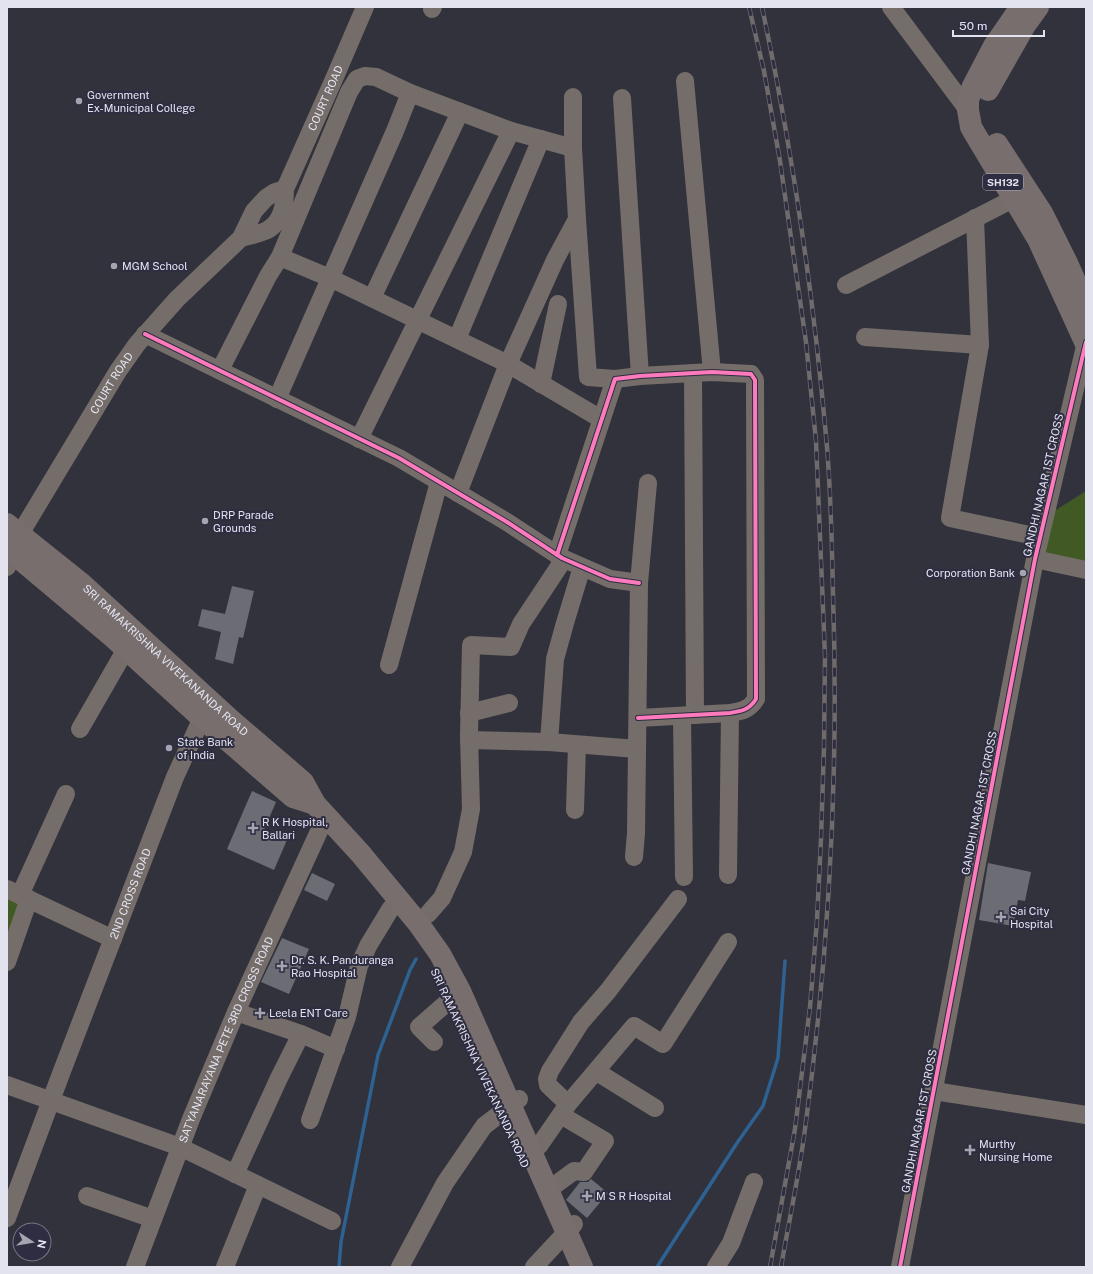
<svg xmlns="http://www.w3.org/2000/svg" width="1093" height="1274" viewBox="0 0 1093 1274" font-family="'Public Sans',sans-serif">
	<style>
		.green { fill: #415a23 }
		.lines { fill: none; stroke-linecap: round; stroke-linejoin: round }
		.stream { stroke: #2e6292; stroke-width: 3.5 }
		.building { fill: #6c6c75 }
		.minor { stroke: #756d6a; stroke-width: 18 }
		.major { stroke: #776e6d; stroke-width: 22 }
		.rail-casing { stroke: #6f6b6d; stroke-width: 4.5 }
		.rail { stroke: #2e2d41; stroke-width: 3; stroke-dasharray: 9; stroke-linecap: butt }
		.cycleway-casing { stroke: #2e2d41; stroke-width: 6 }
		.cycleway { stroke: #fd7abc; stroke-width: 4 }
		.poi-dot { fill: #a5a5b1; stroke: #2e2d41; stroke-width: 1.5 }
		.labels { text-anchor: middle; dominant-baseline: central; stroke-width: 4; stroke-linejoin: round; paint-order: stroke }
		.shield { fill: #2e2d41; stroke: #adacbc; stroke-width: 1 }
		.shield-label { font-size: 10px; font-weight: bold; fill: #e3e3f0 }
		.poi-label { font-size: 11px; fill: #e3e3f0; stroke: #2e2d41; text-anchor: start }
		.street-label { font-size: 11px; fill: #e3e3f0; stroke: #2e2d41 }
	</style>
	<rect width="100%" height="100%" fill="#32323c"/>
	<path class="green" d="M1086 491V566L1038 556 1048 515Z
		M7 896 20 902 7 940Z"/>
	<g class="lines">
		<path class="stream" d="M339 1267 341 1242 378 1055 410 970 416 959
			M657 1267 737 1143 763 1106 778 1058 785 961"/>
	</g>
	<path class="building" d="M232 586 254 591 243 638 239 637 233 664 215 659 221 632 198 626 202 609 225 614Z
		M252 791 276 802 264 830 287 840 274 870 227 849Z
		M988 863 1031 872 1025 901 1018 900 1013 926 979 920Z
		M312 873 335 884 327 901 304 890Z
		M282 938 309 949 289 994 261 982Z
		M591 1179 608 1193 587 1218 566 1200 580 1182H588Z"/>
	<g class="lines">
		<g class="minor">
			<path d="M891 7 968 110"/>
			<path d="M432 9 433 7"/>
			<path d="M685 81 712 372"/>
			<path d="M622 98 640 376"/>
			<path d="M975 218 980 345 950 518 1039 537"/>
			<path d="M577 219 588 377 615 379"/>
			<path id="s1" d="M241 238C248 236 264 233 269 229 282 221 285 203 285 189L334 79 365 7"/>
			<path d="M280 257 330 278 508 364 601 419"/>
			<path d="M846 285 1013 199"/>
			<path d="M372 298 460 112"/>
			<path d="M145 334 399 458 507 522 562 558 610 579 639 583"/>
			<path d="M865 337 980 345"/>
			<path d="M457 339 541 139"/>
			<path d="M220 370 268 276 280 257 349 92 357 79 365 76 376 77 410 93 511 131 573 148"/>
			<path d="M693 373 695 715"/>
			<path d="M541 384 558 304"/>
			<path d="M277 399 395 131 410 93"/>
			<path d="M359 439 511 131"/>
			<path d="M458 493 508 364 555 260 577 219 573 148V97"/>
			<path d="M557 555 615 379 640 376 712 372 751 374 755 380 756 699C749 710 742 711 730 713L638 718"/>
			<path d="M1035 559 1086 570"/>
			<path id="s2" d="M7 567 20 534 118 371 137 344 177 299 241 238 254 211 266 198 275 192 285 189"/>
			<path d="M389 665 439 482"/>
			<path d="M469 713 509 703"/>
			<path d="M682 716 684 877"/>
			<path d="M80 729 126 649"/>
			<path d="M469 740 549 742 637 749"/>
			<path d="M549 742 555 659 565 623 582 567"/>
			<path d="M575 810 577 745"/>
			<path d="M634 857 636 833 639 583 648 483"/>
			<path d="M728 875 730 713"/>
			<path d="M7 889 113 939"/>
			<path d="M20 895 66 794"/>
			<path d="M428 914 442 898 463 852 471 809 469 735 471 645 511 647 521 624 564 559"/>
			<path d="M7 962 29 899"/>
			<path d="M236 1012 301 1034 336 1049"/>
			<path d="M434 1042 419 1027 451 999"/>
			<path d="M597 1072 655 1108"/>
			<path d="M7 1085 180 1147 332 1221"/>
			<path d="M934 1091 1086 1115"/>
			<path d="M568 1104 548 1085 547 1079 550 1071 581 1022 608 991 678 899"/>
			<path d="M310 1120 347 1017 359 966 368 946 391 908"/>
			<path d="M539 1146 568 1104 634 1026 663 1044 728 942"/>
			<path d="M235 1174 279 1078 301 1034"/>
			<path d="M555 1185 574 1171 584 1172 605 1141 561 1115"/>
			<path d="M87 1196 153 1219"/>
			<path id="s3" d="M7 1218 62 1071 175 777 202 718"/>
			<path id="s4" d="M135 1267 191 1119 236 1012 326 816"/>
			<path d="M225 1267 258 1185"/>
			<path d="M400 1267 445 1183 484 1126 519 1099"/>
			<path d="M534 1267 574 1224"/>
			<path d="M716 1267 731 1243 754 1182"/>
			<path d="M900 1267 1035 559 1086 342"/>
		</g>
		<g class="major">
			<path d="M1021 7 994 46 973 86 968 100V110L971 127 975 134 1038 239 1086 344"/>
			<path d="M988 90 1025 25 1038 7"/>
			<path d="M997 144 1042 213 1067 263 1086 306"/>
			<path id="s5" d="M7 524 82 584 233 722 303 782 315 804 360 853 418 923 440 954 460 991 582 1267"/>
			<path d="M7 548 113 637 202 718 293 797 315 804"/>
		</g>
		<defs>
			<path id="rail" d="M749 7 764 71 780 161 806 342 816 441 825 656 824 746 821 839 817 920 810 1007 795 1129 770 1267
				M762 7C792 148 813 292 826 436 831 488 832 542 833 595 839 773 829 952 805 1129 799 1175 789 1221 781 1267"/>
		</defs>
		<use href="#rail" class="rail-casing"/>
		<use href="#rail" class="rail"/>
		<defs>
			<path id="cycleway" d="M145 334 399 458 507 522 562 558 610 579 639 583
				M557 555 615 379 640 376 712 372 751 374 755 380 756 699C749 710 742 711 730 713L638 718
				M900 1267 1035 559 1086 342"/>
		</defs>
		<use href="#cycleway" class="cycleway-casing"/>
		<use href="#cycleway" class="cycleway"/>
	</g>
	<g class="poi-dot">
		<circle cx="79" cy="101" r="4"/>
		<circle cx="114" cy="266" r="4"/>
		<circle cx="205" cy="521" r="4"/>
		<circle cx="1023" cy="573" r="4"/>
		<circle cx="169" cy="748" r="4"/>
		<path d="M251 822h4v4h4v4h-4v4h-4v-4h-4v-4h4z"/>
		<path d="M999 911h4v4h4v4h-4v4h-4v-4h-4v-4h4z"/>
		<path d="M280 960h4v4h4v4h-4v4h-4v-4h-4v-4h4z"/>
		<path d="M258 1007h4v4h4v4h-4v4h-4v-4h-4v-4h4z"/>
		<path d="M968 1144h4v4h4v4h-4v4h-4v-4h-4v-4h4z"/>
		<path d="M585 1190h4v4h4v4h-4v4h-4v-4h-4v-4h4z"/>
	</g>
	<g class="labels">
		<rect class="shield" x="983" y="174" width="40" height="16" rx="3"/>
		<g class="shield-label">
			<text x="1003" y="182">SH132</text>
		</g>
		<g class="poi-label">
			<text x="87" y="95">Government<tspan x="87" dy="13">Ex-Municipal College</tspan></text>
			<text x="122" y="266">MGM School</text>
			<text x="213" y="515">DRP Parade<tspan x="213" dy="13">Grounds</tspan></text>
			<text x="1015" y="573" text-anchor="end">Corporation Bank</text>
			<text x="177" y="742">State Bank<tspan x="177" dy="13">of India</tspan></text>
			<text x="262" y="822">R K Hospital,<tspan x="262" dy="13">Ballari</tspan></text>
			<text x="1010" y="911">Sai City<tspan x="1010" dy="13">Hospital</tspan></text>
			<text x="291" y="960">Dr. S. K. Panduranga<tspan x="291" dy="13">Rao Hospital</tspan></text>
			<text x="269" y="1013">Leela ENT Care</text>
			<text x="979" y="1144">Murthy<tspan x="979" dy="13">Nursing Home</tspan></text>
			<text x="596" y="1196">M S R Hospital</text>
		</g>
		<g class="street-label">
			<text stroke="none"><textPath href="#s1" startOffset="174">COURT ROAD</textPath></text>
			<text stroke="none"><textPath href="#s2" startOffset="212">COURT ROAD</textPath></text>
			<text transform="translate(1043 485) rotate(-77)">GANDHI NAGAR 1ST CROSS</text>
			<text stroke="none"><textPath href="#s5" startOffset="209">SRI RAMAKRISHNA VIVEKANANDA ROAD</textPath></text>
			<text transform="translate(979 803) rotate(-79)">GANDHI NAGAR 1ST CROSS</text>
			<text stroke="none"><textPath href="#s3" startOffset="347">2ND CROSS ROAD</textPath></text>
			<text stroke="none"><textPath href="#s4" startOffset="245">SATYANARAYANA PETE 3RD CROSS ROAD</textPath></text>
			<text transform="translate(480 1068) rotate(65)">SRI RAMAKRISHNA VIVEKANANDA ROAD</text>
			<text transform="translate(919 1121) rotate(-79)">GANDHI NAGAR 1ST CROSS</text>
		</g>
	</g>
	<rect width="1093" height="1274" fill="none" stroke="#e3e3f0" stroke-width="16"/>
	<g transform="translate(32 1242) rotate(102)"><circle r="19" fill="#2e2d41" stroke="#767687"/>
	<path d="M0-3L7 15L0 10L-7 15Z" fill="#a5a5b1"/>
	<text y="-6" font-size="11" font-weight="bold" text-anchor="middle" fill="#e3e3f0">N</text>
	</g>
	<path d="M953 30v6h91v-6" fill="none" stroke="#e3e3f0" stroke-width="2"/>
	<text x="959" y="30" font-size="12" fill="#e3e3f0" stroke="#2e2d41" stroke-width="3" paint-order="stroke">50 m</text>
</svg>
